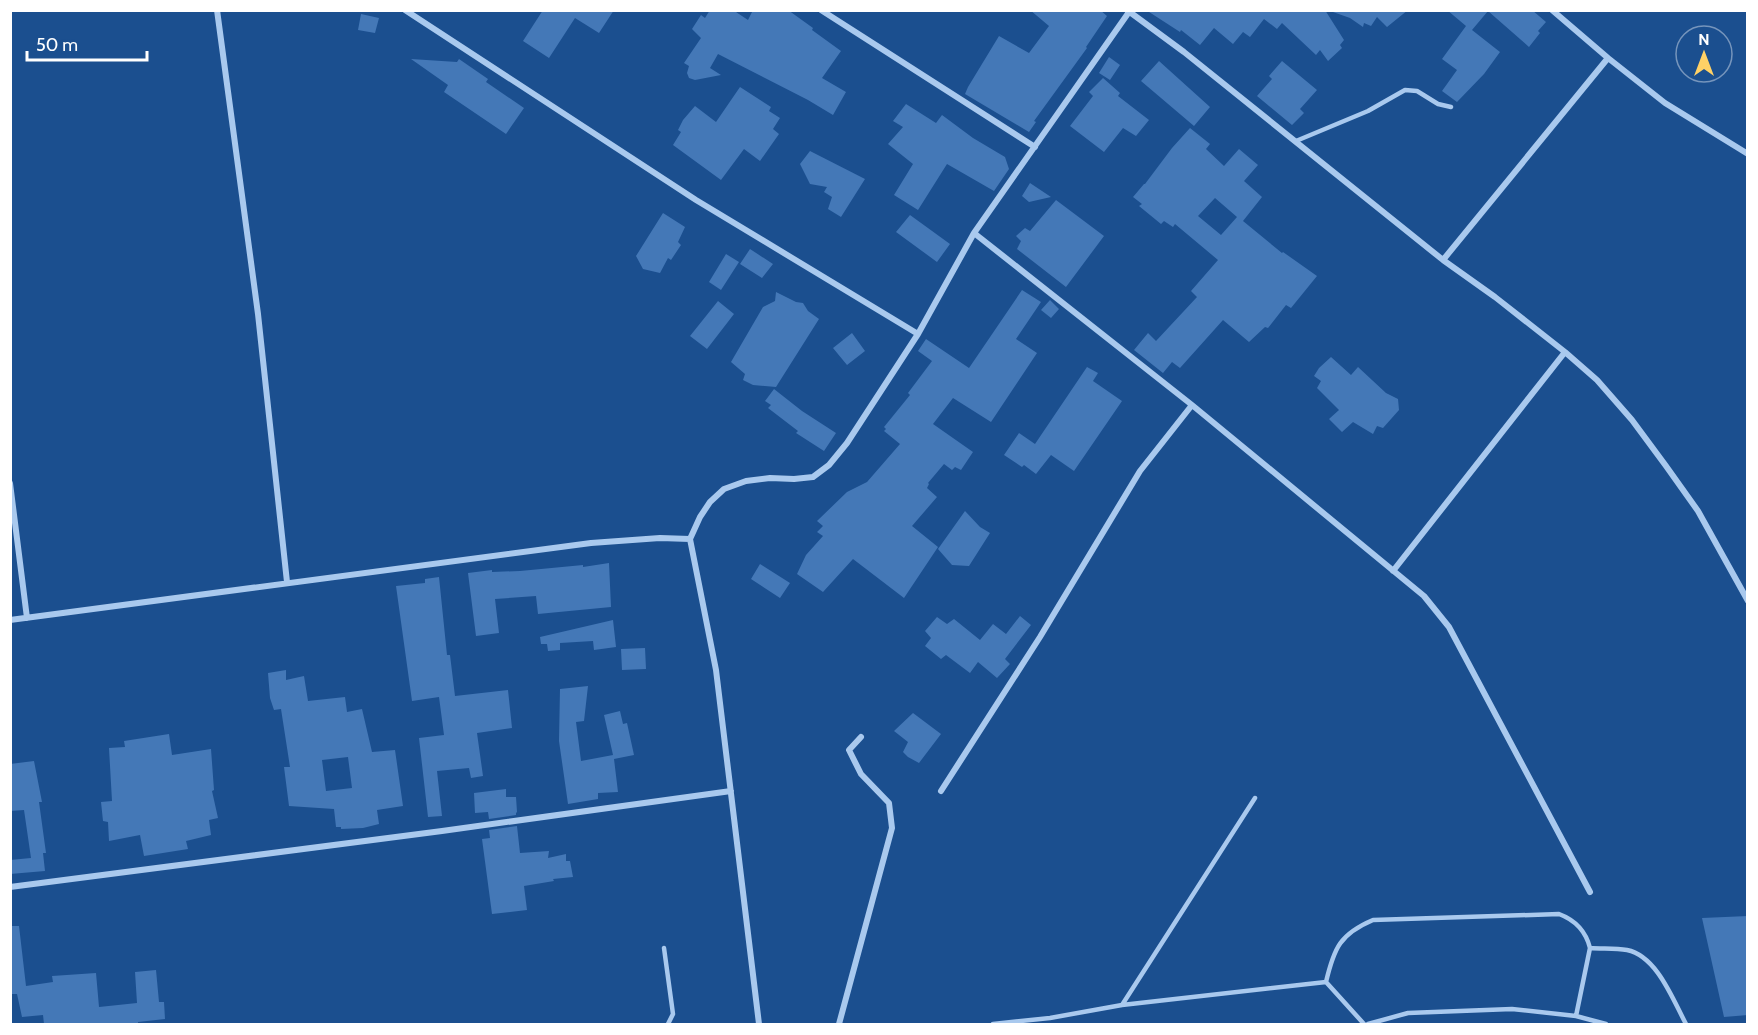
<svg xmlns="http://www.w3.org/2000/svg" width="1758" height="1035" viewBox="0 0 1758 1035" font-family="Cabin,sans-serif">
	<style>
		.building { fill: #4478b7; fill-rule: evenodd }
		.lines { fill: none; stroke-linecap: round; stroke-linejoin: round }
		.lane { stroke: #a9c9ee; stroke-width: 4.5 }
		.street { stroke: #a9c9ee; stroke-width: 6 }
	</style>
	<rect width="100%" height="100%" fill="#1b4f8f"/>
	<path class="building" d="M543 10H614L599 33 575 18 549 58 523 41Z
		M710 10H733L748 20 753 10H788L813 28 812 30 841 51 822 78 846 92 833 115 808 100 718 54 710 68 721 75 695 80 689 78 687 73 689 66 684 63 701 38 692 29 701 15 705 18Z
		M1030 10H1100L1107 16 1086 47 1087 48 1034 121 1036 122 1029 132 965 94 968 87 999 36 1029 53 1049 26Z
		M1146 10H1325L1344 40 1340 45 1342 48 1328 61 1320 50 1316 55 1282 23 1277 29 1264 19 1250 37 1243 32 1233 44 1214 28 1200 45 1181 30 1180 32Z
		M1333 10H1408L1387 27 1377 17 1371 26 1364 23 1363 27 1350 18 1333 12Z
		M1447 10H1532L1546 22 1538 31 1540 33 1529 47 1488 11 1472 30 1500 52 1484 74 1457 102 1442 91 1457 70 1442 59 1466 26Z
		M361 14 379 18 375 33 358 30Z
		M1109 57 1120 65 1110 80 1099 73Z
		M411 59 457 62 459 59 488 79 486 82 524 108 506 134 444 92 448 85Z
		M1159 61 1210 107 1194 126 1141 81Z
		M1282 61 1317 90 1300 109 1304 113 1292 125 1257 96 1272 79 1269 76Z
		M1103 78 1120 93 1118 96 1149 120 1136 136 1123 128 1104 152 1070 126 1093 96 1089 92Z
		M740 87 771 107 769 111 780 118 773 129 779 134 760 161 744 149 721 180 673 145 681 132 678 130 683 120 695 106 716 122Z
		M906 104 936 123 942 115 973 138 1005 157 1009 169 994 191 947 164 918 210 894 195 913 164 888 144 903 127 893 121Z
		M1190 128 1210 144 1206 149 1224 166 1239 149 1258 165 1244 181 1262 197 1243 221 1282 253 1283 252 1317 276 1291 308 1286 305 1268 328 1265 327 1249 342 1223 320 1180 368 1172 362 1163 373 1134 350 1148 333 1156 341 1197 297 1191 291 1218 260 1175 224 1173 227 1164 221 1161 224 1139 206 1142 204 1133 197 1144 184H1145L1172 148ZM1215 198 1237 217 1221 235 1198 216Z
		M810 151 865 179 841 217 828 209 832 197 824 192 827 187 810 184 800 164Z
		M1030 183 1051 197 1029 202 1022 196Z
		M1056 200 1104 236 1066 287 1017 249 1021 241 1016 236 1025 228 1030 231Z
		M663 213 685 227 678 242 681 245 671 260 668 258 660 273 643 269 636 256Z
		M910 215 950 244 937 262 896 232Z
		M750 249 773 264 762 278 740 264Z
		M726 254 739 262 721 290 709 282Z
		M1022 290 1041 302 1016 339 1037 353 991 422 953 398 933 424 973 452 961 470 955 467 952 470 944 464 928 483 929 484 927 488 937 497 912 526 938 547 904 598 853 559 823 592 797 574 806 555 823 536 817 532 823 526 817 521 847 492 867 482 900 444 884 431 886 429 884 427 910 395 908 393 932 361 918 351 926 339 969 368Z
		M776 292 796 302 803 303 808 311 819 319 776 387 753 385 743 380 745 374 731 362 763 307 775 301Z
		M1050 300 1059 309 1051 318 1041 310Z
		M718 301 734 314 707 349 690 336Z
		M852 333 865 351 847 365 833 348Z
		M1331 357 1351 375 1358 367 1386 393 1398 399 1399 410 1383 428 1377 426 1373 434 1353 422 1342 432 1329 419 1339 410 1317 388 1321 381 1314 376 1319 368Z
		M1087 367 1098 373 1093 381 1122 401 1074 471 1051 455 1036 474 1024 465 1022 467 1004 455 1019 433 1035 444Z
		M774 389 802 411 836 433 824 451 796 433 798 431 768 408 771 405 765 401Z
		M965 511 980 527 990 533 969 566 952 565 938 549Z
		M609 563 611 607 538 614 536 596 495 599 499 633 476 636 468 573 492 570V572L520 571 583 565V567Z
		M760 564 790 583 780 598 751 579Z
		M439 577 447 655H450L455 696 508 690 512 728 477 733 483 776 471 778 469 768 437 771 442 816 428 817 419 738 444 735 439 697 412 701 396 586 425 583V579Z
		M1020 616 1031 625 1005 659 1010 664 997 678 978 662 970 673 946 655 941 659 925 646 931 638 925 631 937 617 947 624 954 619 980 640 993 624 1006 634Z
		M613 620 616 647 594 650 593 641 560 643V650L548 651 547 644H541L540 637Z
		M645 648 646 669 622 670 621 649Z
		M286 670V680L304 676 308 701 345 697 347 712 362 709 372 752 395 750 403 806 377 810 379 824 363 828 341 829V827H336L334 809 289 806 284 767H290L281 709 274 710 270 698 268 673ZM348 757 352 788 326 791 322 760Z
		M588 686 584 721 576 722 581 761 613 755 604 715 620 711 623 724 627 723 634 755 614 759 618 792 598 793V799L568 804 559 741 560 689Z
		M913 713 941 734 919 763 908 757 903 752 908 742 894 731Z
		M169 734 172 755 211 749 214 790 212 791 218 818 209 820 211 835 186 841 188 849 144 856 140 835 109 841 108 822 103 821 101 802 112 801 109 748 125 747 124 741Z
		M34 761 42 802H39L46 853H43L45 871 10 874V860L31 858 24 810 10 811V764Z
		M506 789V797H516L517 812 516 813V815L489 819 488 812 475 813 474 793Z
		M517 826 520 853 549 851 548 858 566 854V861H570L573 877 553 879 554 881 524 886 527 910 492 914 482 839 490 838 489 830Z
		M1748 916V1015L1724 1017 1702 918Z
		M10 926H19L26 986 53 982 52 976 96 973 99 1007 137 1003 135 972 156 970 159 1002H164L165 1019 138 1022V1024H44L43 1015 22 1017 17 994H10Z"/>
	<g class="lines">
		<path class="lane" d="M1296 141 1368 111 1405 90 1417 91 1438 104 1451 107
			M664 948 673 1014 668 1024
			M1590 948C1602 949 1615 948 1627 950 1657 956 1673 1000 1686 1024
			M1326 982 1364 1024
			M1122 1005 1255 798
			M993 1024 1050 1018 1122 1005 1326 982C1334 948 1340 934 1373 920L1559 914C1575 920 1586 932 1590 948L1576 1016 1606 1024
			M1368 1024 1408 1013 1512 1009 1576 1016"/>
		<path class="street" d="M217 10 258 314 287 582
			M405 10 696 200 918 334
			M821 10 1035 147
			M1127 10 1184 52 1443 260 1495 297 1565 352 1597 380 1632 420 1666 466 1698 511 1748 601
			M1608 58 1665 103 1748 154
			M974 233 1192 405 1424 596 1449 627 1590 892
			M1443 260 1608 58 1552 10
			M10 483 27 618
			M1393 571 1565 352
			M10 620 591 543 660 538 690 539
			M941 791 1040 637 1140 471 1192 405
			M10 887 442 831 731 791
			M759 1024 716 670 690 539 700 517 710 502 724 489 746 481 770 478 794 479 813 477 829 465 847 443 918 334 974 233 1129 12
			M839 1024 892 828 889 803 861 774 849 750 861 737"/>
	</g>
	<rect width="1758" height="1035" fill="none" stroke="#ffffff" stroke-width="24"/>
	<g transform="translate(1704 54)"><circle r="28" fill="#1b4f8f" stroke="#7695bc" stroke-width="1.5"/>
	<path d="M0-4.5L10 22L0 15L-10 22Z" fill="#ffd166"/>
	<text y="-9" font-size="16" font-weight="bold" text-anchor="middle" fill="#ffffff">N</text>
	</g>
	<path d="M27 51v9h120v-9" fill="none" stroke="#ffffff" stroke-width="3"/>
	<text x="36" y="51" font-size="18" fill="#ffffff" stroke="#1b4f8f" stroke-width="4.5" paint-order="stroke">50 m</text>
</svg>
